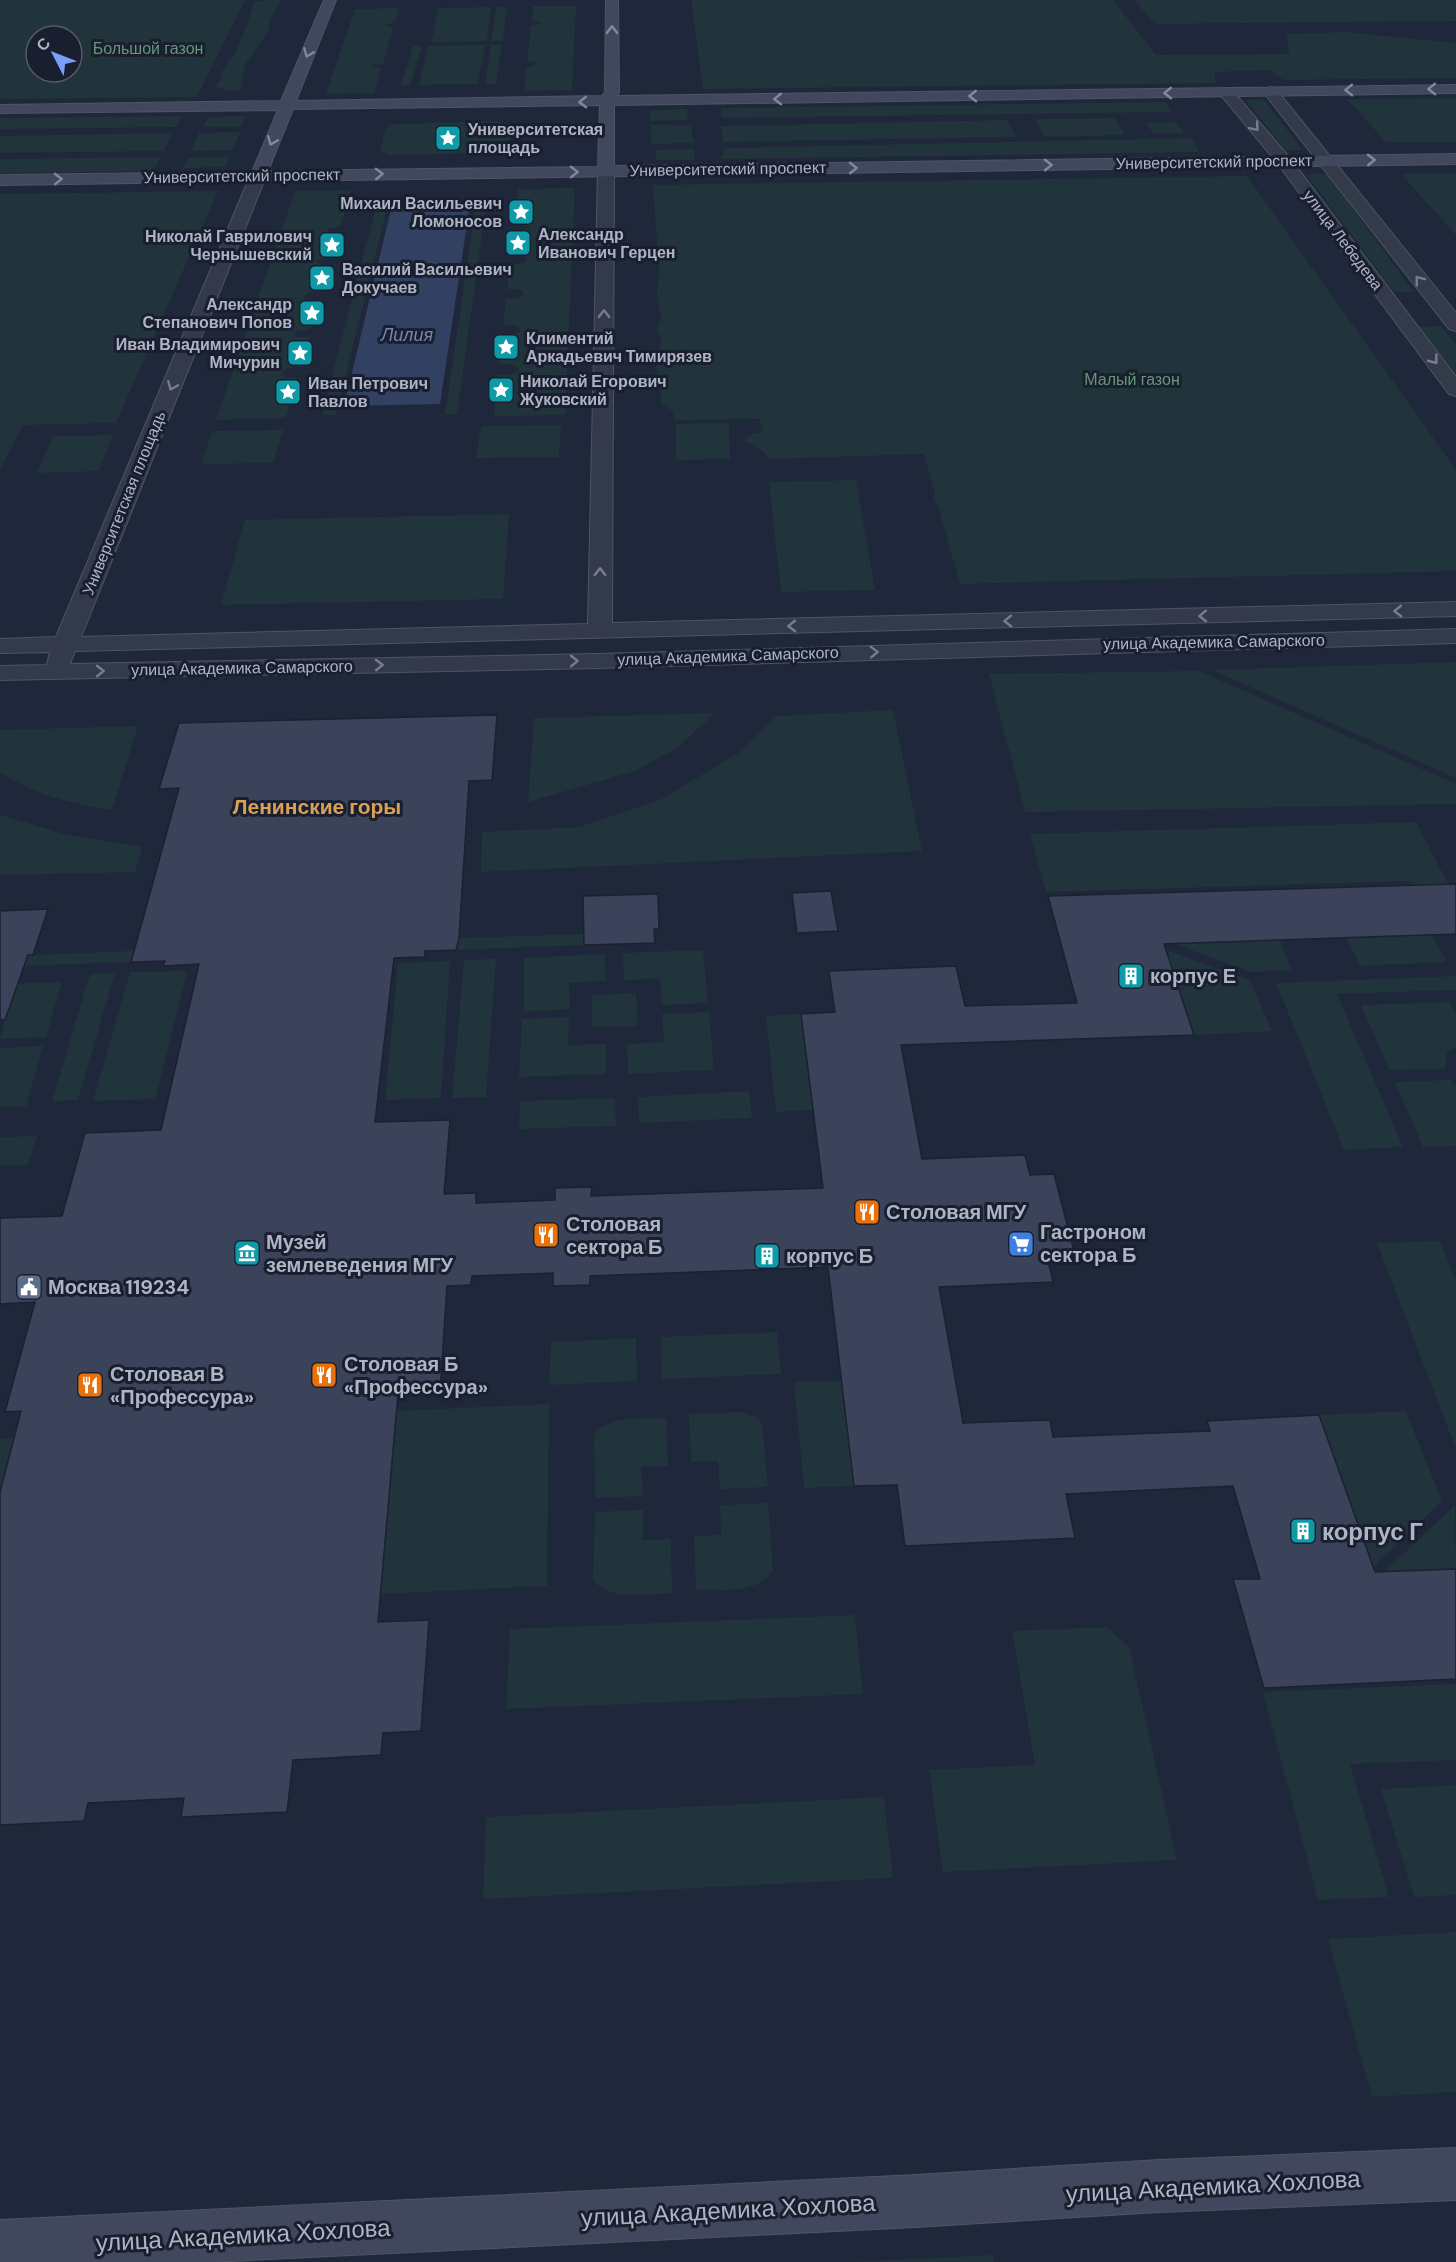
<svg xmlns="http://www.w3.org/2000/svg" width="1456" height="2262" viewBox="0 0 1456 2262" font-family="'DM Sans',sans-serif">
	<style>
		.green { fill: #21343b; fill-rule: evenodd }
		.water { fill: #324062 }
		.building { fill: #3b435a; stroke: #1b2130; stroke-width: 1.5 }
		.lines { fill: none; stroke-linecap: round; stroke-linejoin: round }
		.street-casing { stroke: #4e5464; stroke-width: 2 }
		.secondary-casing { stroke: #4e5464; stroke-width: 2 }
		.street { fill: #333a4a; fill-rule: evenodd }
		.secondary { fill: #41485d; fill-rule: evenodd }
		.oneway { stroke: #82899c }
		.oneway2 { stroke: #777d8e }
		.labels { text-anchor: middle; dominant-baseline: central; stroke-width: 6; stroke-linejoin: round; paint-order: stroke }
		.far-park-label { font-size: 16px; fill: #649877; stroke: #191f2e }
		.far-poi-label { font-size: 16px; font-weight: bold; fill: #aeb4c6; stroke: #191f2e; text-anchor: start }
		.far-street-label { font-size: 16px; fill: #aeb4c6; stroke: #191f2e }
		.far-water-label { font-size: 18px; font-style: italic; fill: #7486b1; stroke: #191f2e }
		.poi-label { font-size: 20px; font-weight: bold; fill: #aeb4c6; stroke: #191f2e; text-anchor: start }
		.neighbourhood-label { font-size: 21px; font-weight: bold; fill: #daa055; stroke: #191f2e }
		.near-poi-label { font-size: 24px; font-weight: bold; fill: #aeb4c6; stroke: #191f2e; text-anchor: start }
		.near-street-label { font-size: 24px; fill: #aeb4c6; stroke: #191f2e }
	</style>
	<rect width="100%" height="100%" fill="#1f273a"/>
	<path class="green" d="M0 0H245L197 97 0 99ZM36 36H72V72H36Z
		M264 0H282L270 19 268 32 245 65 241 84 243 88C235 93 224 91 215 86L221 80C221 66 230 63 236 51 243 35 250 19 254 2Z
		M691 0H1113L1156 55 1289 54 1286 34 1345 32 1456 43V78L1283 80 1270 70 1214 72 1216 83 703 89Z
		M1134 0H1456V21L1155 24Z
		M533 6H576L572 90 524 91 526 68 538 64 527 61 531 26 543 23 532 20Z
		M491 7 487 41 431 42 439 8Z
		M496 7H507L503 41H491Z
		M399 8 395 22 385 25 393 28 383 64 371 66 381 69 374 93 326 94 355 9Z
		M502 44 496 84H485L491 45Z
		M485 45 478 84 419 85 428 46Z
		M413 46H422L410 85H401Z
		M1456 98V142H1386L1347 99Z
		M1250 99 1264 100 1301 148 1300 150H1286L1246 101Z
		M1165 102 1172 112 722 118 721 108Z
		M687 109 688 120 650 121V110Z
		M182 116 176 127 0 129V118Z
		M246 116 240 127H203L208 117Z
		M1114 118 1125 135 1045 137 1035 119Z
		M1007 120 1016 137 723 142 721 126Z
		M497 121 511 125 509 148 496 153 389 155 380 151 385 129 395 124Z
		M1176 122 1184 133 1154 134 1146 123Z
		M650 125H691L693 143 651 144Z
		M240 132 233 150 191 151 199 133Z
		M173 133 164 151 0 153V136Z
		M1192 138 1199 152 722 159 724 148Z
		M694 149 695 160H656V150Z
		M161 157 153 171 0 173V159Z
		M230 157 225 167 183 168 188 158Z
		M1314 173 1328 175 1414 292H1394L1307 175Z
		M1456 173V235L1401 174Z
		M1247 176 1456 470V571L960 584 938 506 933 500 935 494 924 454 767 459 766 454 745 440 753 433H763L760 419 674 420 673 411 661 404V384L656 369 661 341 657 329 661 317 657 296 659 270 653 185Z
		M575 188 565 415 494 416 498 375 513 374 519 369 510 364H499L502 336 514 335 521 331 517 326 503 325 506 299 518 298 524 294 521 290 507 289 510 264H522L528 259 524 255H511L513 232 530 228 526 224H514L518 189Z
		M351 190 341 226 326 229 330 233H339L333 257 317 260 320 265 331 266 323 291 311 292 304 297 307 300 320 301 312 328 294 333 297 337H310L301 367 288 368 282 372 285 377 297 378 286 418 216 420 295 191Z
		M218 191 116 423 23 425 0 470V194Z
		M477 198H487L457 414H445Z
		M378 199H389L336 415H322Z
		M1441 326 1456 344V374L1418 327Z
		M729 423 730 459 676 460V424Z
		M561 425 559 457 476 458 481 426Z
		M283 430 273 463 201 464 212 431Z
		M113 435 99 471 37 473 53 436Z
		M856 480 875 590 781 592 769 482Z
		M509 514 503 599 221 605 245 520Z
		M1456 662V778L1212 670Z
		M1199 671 1456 784V804L1025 812 989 674Z
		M893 710 922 851 481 872 482 832 579 827 660 800 740 752 777 716Z
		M715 713 677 748 635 771 528 802 534 718Z
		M138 726 112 810C72 804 34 795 0 772V730Z
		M0 815 68 835 142 847 135 872 0 875Z
		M1416 822 1453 893 1417 895 1410 881 1046 892 1030 834Z
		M584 934V945L456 950 457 938Z
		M1432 935 1447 962 1360 966 1347 938Z
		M1280 940 1291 970 1251 972 1172 943Z
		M703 950 708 1003 662 1005 660 979 624 980 623 953Z
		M1166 950 1250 980 1272 1031 1194 1035Z
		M134 951 131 962 24 966 28 955Z
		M605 954 606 981 569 983 570 1009 524 1012V958Z
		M496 959 486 1097 452 1098 464 960Z
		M450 961 441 1098 385 1100 398 963Z
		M187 971 155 1099 93 1101 130 972Z
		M115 973 78 1100 52 1101 90 974Z
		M1456 976V990L1337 994 1403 1147 1344 1150 1276 983Z
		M62 982 46 1037 0 1039 7 1012 0 984Z
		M636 993 638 1026 592 1027V995Z
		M1450 1002 1456 1015V1048L1447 1051 1445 1069 1389 1070 1361 1005Z
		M709 1012 714 1070 628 1074 627 1044 664 1042 662 1014Z
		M801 1014 813 1110 776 1112 766 1016Z
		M569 1017 568 1045 606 1044V1074L519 1077 522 1019Z
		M43 1046 26 1106 0 1107V1048Z
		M1450 1080 1456 1086V1146L1423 1147 1395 1082Z
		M749 1091 752 1118 639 1123 638 1097Z
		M615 1098 616 1126 519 1129 520 1101Z
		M37 1136 28 1165H0V1137Z
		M1440 1241 1456 1280V1449L1377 1243Z
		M777 1332 781 1374 662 1379 661 1337Z
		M636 1338 637 1381 549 1385 551 1342Z
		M842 1381 854 1486 804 1488 794 1382Z
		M549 1404 547 1586 380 1594 397 1411Z
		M1406 1411 1442 1501 1373 1567 1319 1415Z
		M741 1412 756 1417 762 1424 768 1487 720 1489 718 1461 691 1462 689 1414Z
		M666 1418 668 1466 641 1467 643 1496 595 1498 594 1435C610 1414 642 1419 666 1418Z
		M14 1438 0 1492V1439Z
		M768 1503 773 1570C757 1595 722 1589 696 1590L694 1536 721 1535 720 1505Z
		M1455 1505 1456 1569 1384 1572Z
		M643 1510V1540L671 1539 672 1593C646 1594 611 1602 593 1580L595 1512Z
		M855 1615 863 1694 506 1709 510 1629Z
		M1107 1627 1129 1647 1177 1860 943 1872 929 1770 1035 1765 1012 1631Z
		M1456 1684V1760L1350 1764 1389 1897 1318 1900 1263 1692Z
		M1456 1785V1895L1414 1897 1381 1789Z
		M884 1797 893 1878 483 1899 486 1817Z
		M1456 1932V2092L1372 2097 1328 1939Z
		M993 2255 994 2262H850Z"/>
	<path class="water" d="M470 204 440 404 344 406 392 205Z"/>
	<path class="building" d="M497 715 492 780 469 781 459 938 456 950 425 951V957L394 958 375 1122 450 1120 444 1194 476 1193V1203L555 1200V1188L592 1187 591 1196 823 1188 801 1014 835 1012 829 971 956 966 965 1006 1077 1003 1048 896 1456 884V934L1164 944 1194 1035 901 1045 922 1159 1025 1155 1030 1175 1054 1174 1075 1255 1047 1256 1053 1282 939 1287 963 1423 1050 1420 1053 1437 1210 1431 1207 1421 1319 1415 1375 1572 1456 1569V1679L1264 1688 1233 1579H1260L1233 1486 1066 1494 1075 1538 905 1546 897 1485 854 1486 828 1267 590 1276V1285L553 1286V1273L472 1276 471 1285 447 1286 440 1393 398 1394 378 1622 429 1620 421 1731 383 1733 381 1755 293 1760 287 1812 181 1817 184 1798 88 1803 84 1821 0 1825V1492L21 1411 5 1412 35 1302 0 1304V1218L62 1216 85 1133 161 1130 199 964 163 966 165 961 131 962 179 788 159 789 179 723Z
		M831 891 838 931 797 933 792 893Z
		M658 894 659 929H654L655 943 584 945 583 896Z
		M48 909 33 955H28L5 1020 0 1019V911Z"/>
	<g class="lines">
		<defs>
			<path id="street" d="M1270 87 1275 88 1456 313V331L1449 329 1265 94 1263 91Z
				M1226 88 1231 89 1290 158 1456 377V396L1449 394 1278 164 1221 95 1219 92Z
				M606 166 614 171 612 623 1456 602V616L75 651 70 664 598 654 1456 629V643L598 668 0 680V666L47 665 50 652 0 653V639L56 637 250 176 258 171 266 176 81 637 588 624 598 171Z"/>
			<path id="secondary" d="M324 0H336L296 101 602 96 605 92 606 0H618L619 92 617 96 1456 85V93L614 105V166L1456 154V164L0 185V175L252 172 278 110 0 113V105L281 101ZM600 105 598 167 268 171 293 109Z
				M1456 2148V2200L1159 2212 916 2227 211 2262H0V2220L916 2175 1159 2160Z"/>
		</defs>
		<use href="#street" class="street-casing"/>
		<use href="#secondary" class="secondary-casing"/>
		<use href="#street" class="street"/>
		<use href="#secondary" class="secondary"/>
	</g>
	<defs><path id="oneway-chevron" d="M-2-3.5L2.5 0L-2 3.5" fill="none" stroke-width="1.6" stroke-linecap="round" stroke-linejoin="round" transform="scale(1.5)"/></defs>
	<g class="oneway">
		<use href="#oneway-chevron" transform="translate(612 30) rotate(-90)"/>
		<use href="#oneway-chevron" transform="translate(308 53) rotate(112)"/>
		<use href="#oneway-chevron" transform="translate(1432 89) rotate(179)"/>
		<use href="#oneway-chevron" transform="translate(1349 90) rotate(179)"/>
		<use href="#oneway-chevron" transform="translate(1168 93) rotate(179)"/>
		<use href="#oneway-chevron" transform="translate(973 96) rotate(179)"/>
		<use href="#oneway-chevron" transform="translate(778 99) rotate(179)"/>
		<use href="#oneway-chevron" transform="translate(583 102) rotate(179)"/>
		<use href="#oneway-chevron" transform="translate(272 141) rotate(112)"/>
		<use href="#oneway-chevron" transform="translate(1371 160) rotate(-1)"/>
		<use href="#oneway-chevron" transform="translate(1048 165) rotate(-1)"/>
		<use href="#oneway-chevron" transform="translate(853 168) rotate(-1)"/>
		<use href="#oneway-chevron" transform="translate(574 172) rotate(-1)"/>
		<use href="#oneway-chevron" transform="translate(379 174) rotate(-1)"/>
		<use href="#oneway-chevron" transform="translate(58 179) rotate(-1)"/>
	</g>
	<g class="oneway2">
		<use href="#oneway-chevron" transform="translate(1255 127) rotate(50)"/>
		<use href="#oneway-chevron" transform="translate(1419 280) rotate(-128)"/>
		<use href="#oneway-chevron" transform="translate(604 314) rotate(-89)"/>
		<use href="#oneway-chevron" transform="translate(1434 360) rotate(53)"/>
		<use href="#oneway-chevron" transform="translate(172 386) rotate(112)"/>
		<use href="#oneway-chevron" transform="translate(600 572) rotate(-89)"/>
		<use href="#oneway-chevron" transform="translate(1398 611) rotate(179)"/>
		<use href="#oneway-chevron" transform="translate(1203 616) rotate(179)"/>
		<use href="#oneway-chevron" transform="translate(1008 621) rotate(179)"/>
		<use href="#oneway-chevron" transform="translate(792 626) rotate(179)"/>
		<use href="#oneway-chevron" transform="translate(874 652) rotate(-2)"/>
		<use href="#oneway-chevron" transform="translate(574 661) rotate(-1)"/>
		<use href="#oneway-chevron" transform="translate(379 665) rotate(-1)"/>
		<use href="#oneway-chevron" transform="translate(100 671) rotate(-1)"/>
	</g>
	<defs>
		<symbol id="sight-square" viewBox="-11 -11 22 22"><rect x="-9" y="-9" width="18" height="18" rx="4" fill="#0f9aa8" stroke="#191f2e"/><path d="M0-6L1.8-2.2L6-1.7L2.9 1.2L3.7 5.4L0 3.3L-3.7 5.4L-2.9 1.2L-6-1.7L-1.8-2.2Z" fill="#fff"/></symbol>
		<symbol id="building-square" viewBox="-11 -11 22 22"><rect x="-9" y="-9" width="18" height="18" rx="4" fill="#0f9aa8" stroke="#191f2e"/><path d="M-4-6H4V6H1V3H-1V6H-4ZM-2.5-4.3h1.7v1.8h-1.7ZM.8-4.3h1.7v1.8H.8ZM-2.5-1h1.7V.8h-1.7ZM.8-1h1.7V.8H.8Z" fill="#fff"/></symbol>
		<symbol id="restaurant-square" viewBox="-11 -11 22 22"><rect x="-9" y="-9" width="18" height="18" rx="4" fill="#e8710a" stroke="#191f2e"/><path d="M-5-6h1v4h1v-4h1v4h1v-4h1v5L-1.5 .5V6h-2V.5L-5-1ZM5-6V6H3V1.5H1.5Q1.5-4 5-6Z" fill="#fff"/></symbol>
		<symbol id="supermarket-square" viewBox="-11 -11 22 22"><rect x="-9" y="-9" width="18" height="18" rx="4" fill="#3f7fe0" stroke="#191f2e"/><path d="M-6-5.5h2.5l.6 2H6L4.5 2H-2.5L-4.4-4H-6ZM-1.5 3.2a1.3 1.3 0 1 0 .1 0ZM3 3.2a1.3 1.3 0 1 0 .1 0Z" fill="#fff"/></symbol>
		<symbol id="museum-square" viewBox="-11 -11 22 22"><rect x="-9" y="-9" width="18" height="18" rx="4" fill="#0f9aa8" stroke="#191f2e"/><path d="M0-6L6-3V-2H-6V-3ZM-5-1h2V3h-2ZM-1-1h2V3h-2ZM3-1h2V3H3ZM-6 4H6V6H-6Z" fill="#fff"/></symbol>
		<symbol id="civic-square" viewBox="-11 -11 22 22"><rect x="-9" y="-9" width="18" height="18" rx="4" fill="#5c6f8a" stroke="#191f2e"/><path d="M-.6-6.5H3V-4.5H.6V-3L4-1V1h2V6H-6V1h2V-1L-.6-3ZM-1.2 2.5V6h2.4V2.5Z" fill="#fff"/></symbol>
	</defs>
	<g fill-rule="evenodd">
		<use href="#sight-square" x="433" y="123" width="30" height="30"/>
		<use href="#sight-square" x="506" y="197" width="30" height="30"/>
		<use href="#sight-square" x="503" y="228" width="30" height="30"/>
		<use href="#sight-square" x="317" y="230" width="30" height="30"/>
		<use href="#sight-square" x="307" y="263" width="30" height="30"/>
		<use href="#sight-square" x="297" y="298" width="30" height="30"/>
		<use href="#sight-square" x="491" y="332" width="30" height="30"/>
		<use href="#sight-square" x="285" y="338" width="30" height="30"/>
		<use href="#sight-square" x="486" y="375" width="30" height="30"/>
		<use href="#sight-square" x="273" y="377" width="30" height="30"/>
		<use href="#building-square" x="1116" y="961" width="30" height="30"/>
		<use href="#restaurant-square" x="852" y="1197" width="30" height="30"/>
		<use href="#restaurant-square" x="531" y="1220" width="30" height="30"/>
		<use href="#supermarket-square" x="1006" y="1229" width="30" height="30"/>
		<use href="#museum-square" x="232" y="1238" width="30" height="30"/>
		<use href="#building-square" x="752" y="1241" width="30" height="30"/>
		<use href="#civic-square" x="14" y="1272" width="30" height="30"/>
		<use href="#restaurant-square" x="309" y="1360" width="30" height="30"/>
		<use href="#restaurant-square" x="75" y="1370" width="30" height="30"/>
		<use href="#building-square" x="1288" y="1516" width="30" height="30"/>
	</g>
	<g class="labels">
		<g class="far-park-label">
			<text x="148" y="48">Большой газон</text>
			<text x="1132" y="379">Малый газон</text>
		</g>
		<g class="far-poi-label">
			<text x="468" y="129">Университетская<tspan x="468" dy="18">площадь</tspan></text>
			<text x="502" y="203" text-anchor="end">Михаил Васильевич<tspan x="502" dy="18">Ломоносов</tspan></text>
			<text x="538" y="234">Александр<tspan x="538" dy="18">Иванович Герцен</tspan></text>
			<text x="312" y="236" text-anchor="end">Николай Гаврилович<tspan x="312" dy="18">Чернышевский</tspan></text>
			<text x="342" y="269">Василий Васильевич<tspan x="342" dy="18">Докучаев</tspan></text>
			<text x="292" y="304" text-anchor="end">Александр<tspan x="292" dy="18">Степанович Попов</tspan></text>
			<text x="526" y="338">Климентий<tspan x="526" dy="18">Аркадьевич Тимирязев</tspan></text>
			<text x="280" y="344" text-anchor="end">Иван Владимирович<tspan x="280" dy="18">Мичурин</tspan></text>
			<text x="520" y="381">Николай Егорович<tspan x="520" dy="18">Жуковский</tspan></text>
			<text x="308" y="383">Иван Петрович<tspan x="308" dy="18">Павлов</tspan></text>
		</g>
		<g class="far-street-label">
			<text transform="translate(1214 162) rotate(-1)">Университетский проспект</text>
			<text transform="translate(728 169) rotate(-1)">Университетский проспект</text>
			<text transform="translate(242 176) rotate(-1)">Университетский проспект</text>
			<text transform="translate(1343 240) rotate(53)">улица Лебедева</text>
			<text transform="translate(124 503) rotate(-68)">Университетская площадь</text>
			<text transform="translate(1214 642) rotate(-1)">улица Академика Самарского</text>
			<text transform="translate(728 656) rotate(-2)">улица Академика Самарского</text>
			<text transform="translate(242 668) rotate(-1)">улица Академика Самарского</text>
		</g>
		<g class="far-water-label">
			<text x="407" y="335">Лилия</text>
		</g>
		<g class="poi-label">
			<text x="1150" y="976">корпус Е</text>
			<text x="886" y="1212">Столовая МГУ</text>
			<text x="566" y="1224">Столовая<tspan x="566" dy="23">сектора Б</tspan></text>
			<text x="1040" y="1232">Гастроном<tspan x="1040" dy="23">сектора Б</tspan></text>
			<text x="266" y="1242">Музей<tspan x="266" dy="23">землеведения МГУ</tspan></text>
			<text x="786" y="1256">корпус Б</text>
			<text x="48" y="1287">Москва 119234</text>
			<text x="344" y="1364">Столовая Б<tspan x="344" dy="23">«Профессура»</tspan></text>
			<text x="110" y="1374">Столовая В<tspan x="110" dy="23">«Профессура»</tspan></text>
		</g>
		<g class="neighbourhood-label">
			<text x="317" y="807">Ленинские горы</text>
		</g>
		<g class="near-poi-label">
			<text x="1322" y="1531">корпус Г</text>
		</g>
		<g class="near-street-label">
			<text transform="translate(1213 2186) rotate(-3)">улица Академика Хохлова</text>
			<text transform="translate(728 2210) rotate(-3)">улица Академика Хохлова</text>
			<text transform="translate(243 2235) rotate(-3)">улица Академика Хохлова</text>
		</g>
	</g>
	<g transform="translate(54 54) rotate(312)"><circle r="28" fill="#191f2e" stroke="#555b6b" stroke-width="1.5"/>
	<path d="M0-4.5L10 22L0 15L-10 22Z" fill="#7b9dfe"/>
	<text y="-9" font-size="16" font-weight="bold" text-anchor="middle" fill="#aeb4c6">С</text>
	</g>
</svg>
